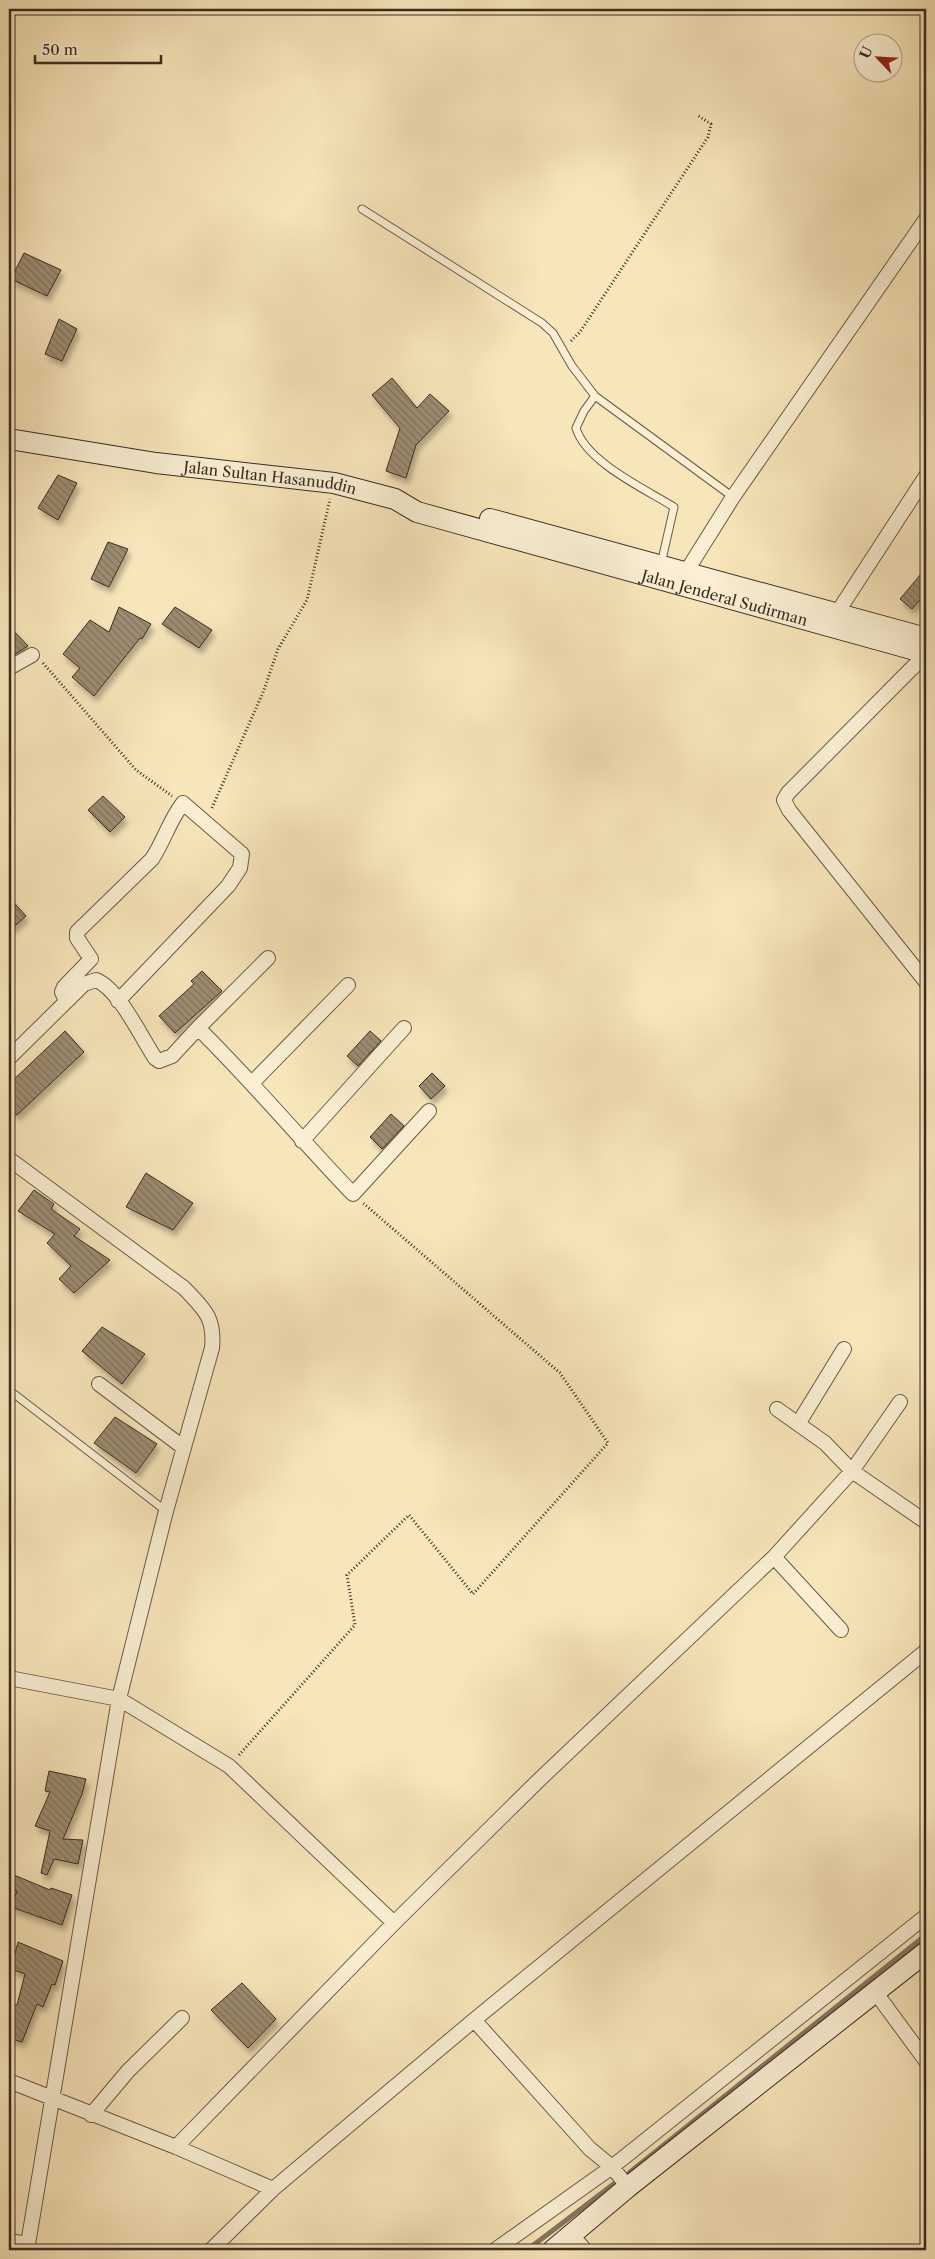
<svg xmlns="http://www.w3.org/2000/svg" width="935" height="2259" viewBox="0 0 935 2259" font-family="'Libre Caslon Text',serif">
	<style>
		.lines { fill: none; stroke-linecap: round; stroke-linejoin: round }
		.stream { stroke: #85765f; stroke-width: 5 }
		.building { fill: url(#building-back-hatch); stroke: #392c22; filter: url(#shadow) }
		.lane-casing { stroke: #695a48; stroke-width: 9 }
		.street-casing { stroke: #695a48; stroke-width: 16 }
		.secondary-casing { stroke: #392c22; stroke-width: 22 }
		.path { stroke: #392c22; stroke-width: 3; stroke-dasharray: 1 2.5; stroke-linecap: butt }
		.lane { stroke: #faefd3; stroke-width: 7 }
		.street { stroke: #faefd3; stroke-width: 14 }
		.secondary { stroke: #faefd3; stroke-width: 20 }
		.labels { text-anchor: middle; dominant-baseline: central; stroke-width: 4; stroke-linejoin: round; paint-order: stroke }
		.street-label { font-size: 15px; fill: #392c22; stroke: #faefd3 }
	</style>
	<defs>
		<pattern id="building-back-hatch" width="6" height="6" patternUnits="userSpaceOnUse" patternTransform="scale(1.25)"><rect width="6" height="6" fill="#9c8d72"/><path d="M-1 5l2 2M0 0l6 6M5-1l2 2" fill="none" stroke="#80735d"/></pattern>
		<filter id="shadow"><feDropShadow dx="3" dy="5.5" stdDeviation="2.5" flood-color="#0004"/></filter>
	</defs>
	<rect width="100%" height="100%" fill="#f8e6bb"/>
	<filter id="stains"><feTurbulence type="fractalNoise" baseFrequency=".004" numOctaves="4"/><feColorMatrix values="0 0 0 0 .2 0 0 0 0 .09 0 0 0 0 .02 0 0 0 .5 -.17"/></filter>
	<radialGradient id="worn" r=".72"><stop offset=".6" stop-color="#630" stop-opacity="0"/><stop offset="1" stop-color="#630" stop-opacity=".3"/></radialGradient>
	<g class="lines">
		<path class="stream" d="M629 2173 926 1935
			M527 2250 615 2183"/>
	</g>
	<path class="building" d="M24 253 61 270 47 296 11 279Z
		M59 319 77 329 62 361 45 354Z
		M392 378 417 408 430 394 449 411 416 445 406 478 386 471 400 428 372 395Z
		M58 475 77 483 58 520 38 508Z
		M108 542 128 549 109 587 91 579Z
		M926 568V593L912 609 900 599Z
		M119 607 151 624 142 639 140 638 94 696 72 677 80 668 63 654 90 620 109 632Z
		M175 607 212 630 199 648 162 624Z
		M9 626 28 646 9 658Z
		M103 796 125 817 110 832 88 810Z
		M9 897 26 916 9 931Z
		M202 971 222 991 175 1033 159 1016 194 984 191 981Z
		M65 1031 84 1052 17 1115 9 1108V1084Z
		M370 1031 381 1041 358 1066 347 1056Z
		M432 1073 445 1086 431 1099 419 1086Z
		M391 1114 404 1126 382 1149 370 1137Z
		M146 1173 193 1203 173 1230 126 1207Z
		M34 1190 54 1204 51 1209 80 1229 74 1236 110 1260 74 1293 59 1279 71 1266 47 1243 55 1234 18 1211Z
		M102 1327 145 1354 122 1384 82 1351Z
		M115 1417 157 1444 136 1473 94 1443Z
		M49 1771 86 1779 82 1794 63 1839 83 1840 78 1864 54 1859 47 1875 41 1873 50 1831 35 1826 50 1792 45 1791Z
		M9 1873 50 1890 51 1888 72 1895 62 1925 11 1907 17 1891 9 1888Z
		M18 1942 63 1961 55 1985 52 1984 43 2007 37 2004 22 2042 9 2038V2013L12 2003 17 2005 25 1974 11 1969Z
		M242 1983 276 2019 248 2048 211 2010Z"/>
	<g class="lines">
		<defs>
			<path id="lane" d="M362 209 542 323 553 333 572 366 595 396 733 497
				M595 396 584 411 576 428C586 462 645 489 674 507L661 564
				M9 1390 166 1511"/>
			<path id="street" d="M681 580 733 497 926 219
				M837 613 926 476
				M926 654 788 793 784 800 789 810 926 982
				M9 668 32 655
				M66 1001 62 992 64 987 91 959 77 938V932L152 859C164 841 169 821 183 803L242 854 240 868 228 886 118 1001
				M198 1028 268 958
				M9 1058 84 984 96 980C119 989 141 1037 155 1058L159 1061 172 1056 198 1028C252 1081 301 1140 353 1194L429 1111
				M252 1083 348 985
				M302 1141 404 1028
				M9 1159 184 1288C204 1309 215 1317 212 1348L166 1511 119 1699 27 2250
				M99 1384 184 1448
				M777 1409 825 1443 852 1471 926 1522
				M798 1424 844 1349
				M774 1557 841 1630
				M9 1678 119 1699 229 1766 394 1923
				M876 1993 926 2061
				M474 2020 590 2149 612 2167 628 2187
				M9 2081 176 2147 273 2189 474 2020 926 1651
				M91 2115 128 2071 182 2018
				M176 2147 394 1923 538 1781 774 1557 852 1471 900 1402
				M572 2235 585 2250
				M9 2241 28 2244
				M211 2250 273 2189
				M495 2250 612 2167 926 1916"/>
			<g id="secondary">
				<path id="s1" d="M9 439 156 463 334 483 395 499 417 512 926 653"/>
				<path d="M490 519 926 638"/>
				<path d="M553 2250 628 2187 926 1952"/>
			</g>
		</defs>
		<use href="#lane" class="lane-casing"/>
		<use href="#street" class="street-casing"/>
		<use href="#secondary" class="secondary-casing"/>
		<path class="path" d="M571 341 580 332 708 137 711 124 697 115
			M43 663 136 770 172 796
			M212 808 264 690 278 649 307 600 330 499
			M239 1755 355 1625 347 1575 409 1515 473 1594 608 1443 560 1373 363 1203"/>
		<use href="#lane" class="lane"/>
		<use href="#street" class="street"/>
		<use href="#secondary" class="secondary"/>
	</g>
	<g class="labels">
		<g class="street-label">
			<text stroke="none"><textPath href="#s1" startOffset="264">Jalan Sultan Hasanuddin</textPath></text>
			<text stroke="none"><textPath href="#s1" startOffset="736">Jalan Jenderal Sudirman</textPath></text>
		</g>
	</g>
	<rect width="935" height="2259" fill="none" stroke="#f8e6bb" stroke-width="30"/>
	<rect x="10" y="10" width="915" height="2239" fill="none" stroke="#392c22" stroke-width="2.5"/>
	<rect x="15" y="15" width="905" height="2229" fill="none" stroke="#392c22"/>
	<g transform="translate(878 58) rotate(295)"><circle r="24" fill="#faefd3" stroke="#ada18c"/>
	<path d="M0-4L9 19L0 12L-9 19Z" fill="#8f2418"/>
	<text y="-8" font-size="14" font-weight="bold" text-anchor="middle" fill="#392c22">U</text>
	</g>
	<path d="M35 55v8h126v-8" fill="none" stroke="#392c22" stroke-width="2.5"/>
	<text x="42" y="55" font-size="15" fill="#392c22" stroke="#faefd3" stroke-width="4" paint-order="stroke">50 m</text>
	<rect width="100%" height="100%" filter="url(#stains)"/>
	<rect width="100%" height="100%" fill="url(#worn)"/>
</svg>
